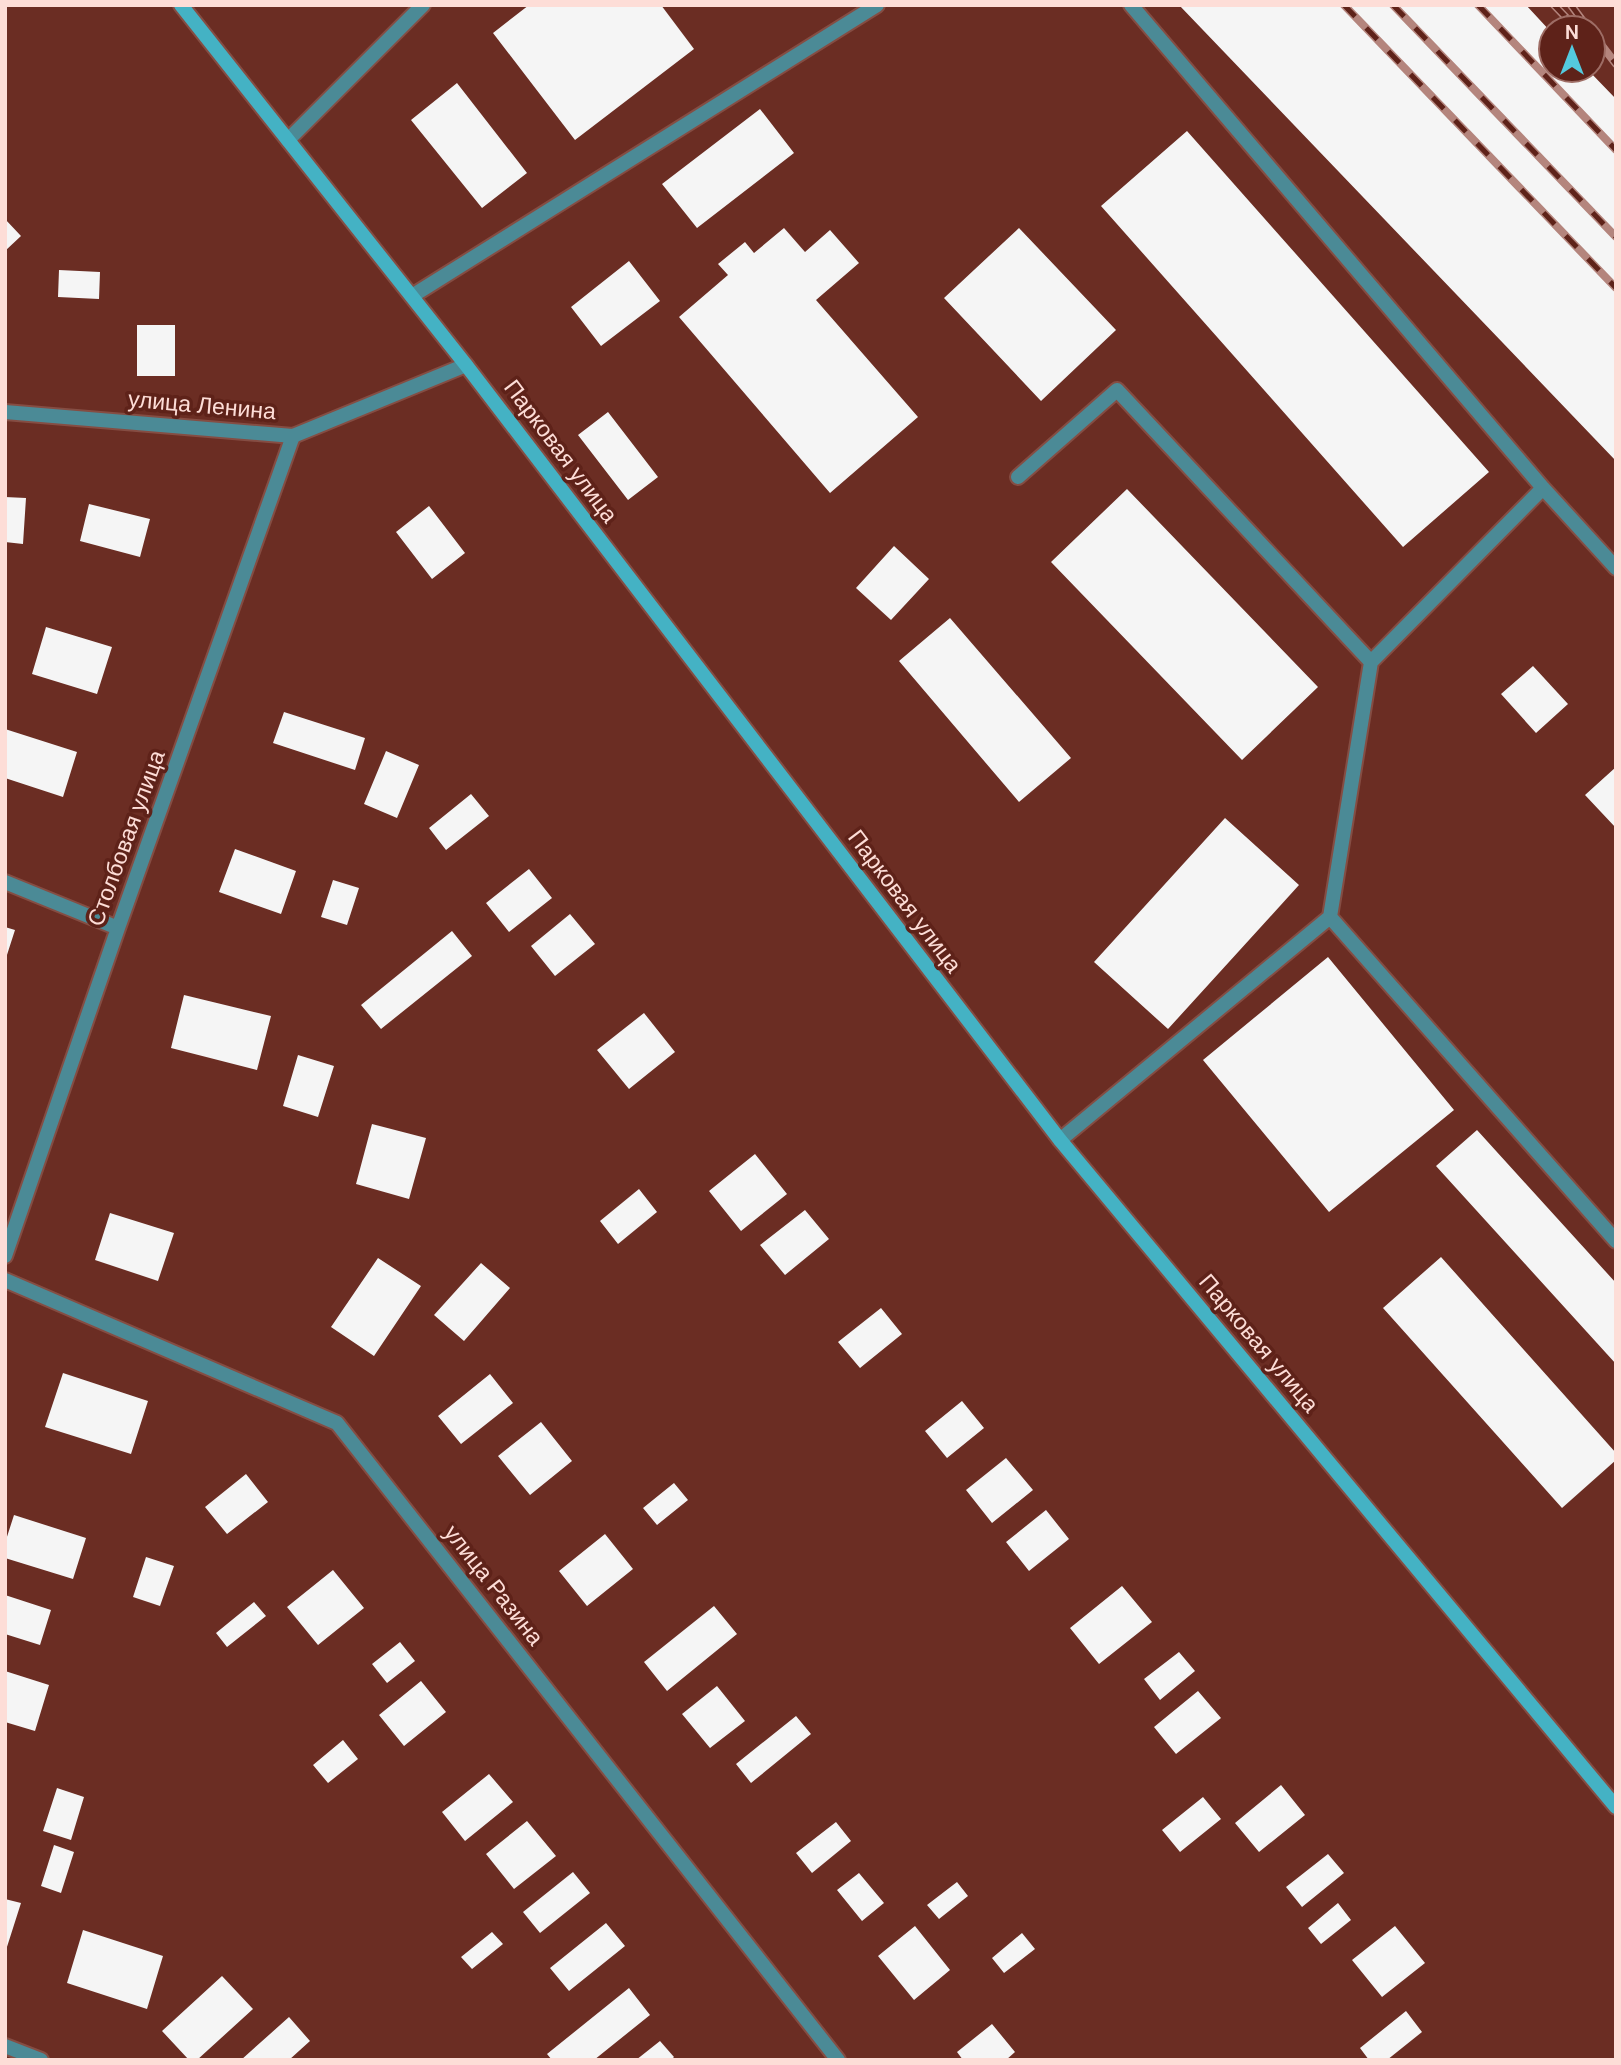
<svg xmlns="http://www.w3.org/2000/svg" width="1621" height="2065" viewBox="0 0 1621 2065" font-family="'DM Sans',sans-serif">
	<style>
		.building { fill: #f5f5f5 }
		.lines { fill: none; stroke-linecap: round; stroke-linejoin: round }
		.service-casing { stroke: #854d43; stroke-width: 18 }
		.minor-casing { stroke: #854d43; stroke-width: 18 }
		.tertiary-casing { stroke: #854d43; stroke-width: 18 }
		.secondary-casing { stroke: #854d43; stroke-width: 18 }
		.service { stroke: #4b8a96; stroke-width: 14 }
		.minor { stroke: #4b8a96; stroke-width: 14 }
		.tertiary { stroke: #4b8a96; stroke-width: 14 }
		.secondary { stroke: #44b2c4; stroke-width: 14 }
		.rail-casing { stroke: #b4857d; stroke-width: 8 }
		.rail { stroke: #5e2219; stroke-width: 5; stroke-dasharray: 16; stroke-linecap: butt }
		.labels { text-anchor: middle; dominant-baseline: central; stroke-width: 7; stroke-linejoin: round; paint-order: stroke }
		.street-label { font-size: 23px; fill: #fdddd7; stroke: #5e2219 }
	</style>
	<rect width="100%" height="100%" fill="#6b2d23"/>
	<path class="building" d="M529 5H661L694 49 575 140 493 33Z
		M1179 5H1526L1551 32V70H1588L1616 99V461Z
		M457 83 527 173 482 208 411 120Z
		M760 109 794 153 697 228 662 184Z
		M1187 131 1489 472 1403 547 1101 206Z
		M5 219 21 236 5 251Z
		M784 228 805 252 830 230 859 263 816 300 918 417 830 493 679 317 728 275 718 264 745 242 754 253Z
		M1019 228 1116 330 1041 401 944 298Z
		M629 261 660 301 601 346 571 307Z
		M59 270 100 272 99 299 58 297Z
		M137 325H175V376H137Z
		M608 412 658 477 628 500 578 435Z
		M1127 489 1318 687 1242 760 1051 562Z
		M5 497 26 498 23 544 5 542Z
		M89 504 150 519 140 557 80 541Z
		M429 506 465 553 432 579 396 532Z
		M894 546 929 579 891 620 856 588Z
		M950 618 1071 758 1019 802 899 661Z
		M46 627 112 647 97 694 32 674Z
		M1533 666 1568 704 1536 733 1501 694Z
		M284 712 365 738 355 770 273 743Z
		M5 729 77 752 63 797 5 778Z
		M386 751 419 765 397 818 364 804Z
		M1616 767V828L1585 795Z
		M471 794 489 816 446 850 429 828Z
		M1225 818 1299 885 1168 1029 1094 962Z
		M235 849 296 871 281 914 219 892Z
		M529 869 552 898 509 932 486 903Z
		M333 880 359 888 347 925 321 917Z
		M570 914 595 944 555 976 531 946Z
		M5 927 15 930 6 958H5Z
		M452 931 472 956 381 1029 361 1005Z
		M1328 957 1454 1110 1329 1212 1203 1060Z
		M184 995 271 1016 257 1070 171 1048Z
		M644 1013 675 1052 629 1089 597 1050Z
		M298 1055 334 1066 318 1117 283 1106Z
		M372 1124 426 1138 409 1199 356 1184Z
		M1477 1130 1616 1283V1364L1436 1166Z
		M755 1154 787 1194 741 1231 709 1191Z
		M639 1189 657 1212 618 1244 600 1221Z
		M805 1210 829 1239 785 1275 760 1245Z
		M110 1213 174 1233 158 1281 95 1260Z
		M1441 1257 1616 1453V1460L1562 1508 1383 1308Z
		M378 1258 421 1286 374 1356 331 1327Z
		M481 1263 510 1288 464 1341 434 1315Z
		M881 1308 902 1334 860 1368 838 1342Z
		M63 1373 148 1401 131 1454 45 1427Z
		M490 1374 513 1403 461 1444 438 1416Z
		M962 1401 984 1428 947 1458 925 1431Z
		M541 1422 572 1461 530 1495 498 1456Z
		M1006 1458 1033 1490 992 1523 966 1490Z
		M246 1474 268 1502 227 1534 205 1507Z
		M674 1483 688 1500 657 1525 643 1508Z
		M1046 1510 1069 1539 1029 1571 1006 1542Z
		M14 1515 86 1538 73 1579 5 1558V1543Z
		M605 1534 633 1569 587 1606 559 1571Z
		M146 1557 174 1566 160 1606 133 1597Z
		M333 1570 364 1608 318 1645 287 1607Z
		M1122 1586 1152 1622 1099 1664 1070 1628Z
		M5 1595 51 1610 40 1645 5 1634Z
		M254 1602 266 1616 227 1647 216 1633Z
		M714 1606 737 1634 667 1691 644 1662Z
		M400 1642 415 1661 387 1683 372 1664Z
		M1179 1652 1195 1671 1160 1700 1144 1679Z
		M5 1671 49 1685 35 1731 5 1722Z
		M421 1681 446 1712 404 1746 379 1715Z
		M717 1686 745 1721 710 1748 682 1714Z
		M1198 1691 1221 1718 1176 1754 1154 1727Z
		M796 1716 811 1734 751 1783 736 1764Z
		M343 1740 358 1759 328 1783 313 1765Z
		M489 1774 513 1802 465 1841 442 1812Z
		M1281 1785 1305 1815 1259 1852 1235 1823Z
		M57 1788 84 1797 71 1840 43 1831Z
		M1203 1797 1221 1819 1180 1852 1162 1830Z
		M527 1821 556 1856 514 1889 486 1854Z
		M836 1822 851 1841 812 1873 796 1853Z
		M54 1845 74 1852 61 1893 41 1886Z
		M1328 1854 1344 1873 1302 1907 1286 1887Z
		M573 1872 590 1893 540 1933 523 1912Z
		M859 1873 884 1903 862 1921 837 1890Z
		M957 1882 968 1896 939 1919 927 1905Z
		M5 1899 21 1903 6 1950 5 1949Z
		M1338 1903 1351 1920 1321 1944 1308 1928Z
		M606 1923 625 1946 569 1991 550 1968Z
		M915 1926 950 1970 914 2000 878 1956Z
		M1395 1926 1425 1963 1382 1997 1352 1960Z
		M83 1930 163 1956 147 2009 67 1983Z
		M492 1932 503 1944 472 1969 461 1957Z
		M1022 1933 1035 1949 1004 1973 992 1958Z
		M222 1976 253 2009 197 2060H189L162 2031Z
		M629 1988 650 2015 594 2060H552L547 2054Z
		M1406 2011 1422 2032 1387 2060H1369L1360 2048Z
		M289 2017 310 2041 289 2060H241Z
		M992 2024 1015 2052 1006 2060H963L957 2052Z
		M660 2041 674 2057 671 2060H636Z"/>
	<g class="lines">
		<defs>
			<path id="service" d="M1131 5 1543 488 1616 568
				M288 140 423 5
				M412 296 877 5
				M1018 477 1117 390 1371 662
				M1330 917 1616 1241
				M1060 1140 1330 917 1371 662 1543 488"/>
			<path id="minor" d="M5 882 118 928
				M5 1256 118 928 293 436
				M5 1280 337 1423 838 2060
				M5 2046 41 2060"/>
			<path id="tertiary" d="M5 412 293 436 466 365"/>
			<path id="secondary" d="M181 5 466 365 1060 1140 1616 1807"/>
		</defs>
		<use href="#service" class="service-casing"/>
		<use href="#minor" class="minor-casing"/>
		<use href="#tertiary" class="tertiary-casing"/>
		<use href="#secondary" class="secondary-casing"/>
		<use href="#service" class="service"/>
		<use href="#minor" class="minor"/>
		<use href="#tertiary" class="tertiary"/>
		<use href="#secondary" class="secondary"/>
		<defs>
			<path id="rail" d="M1344 5 1616 288
				M1393 5 1616 237
				M1478 5 1616 150
				M1554 5 1576 28
				M1571 5 1588 28
				M1593 34 1616 64"/>
		</defs>
		<use href="#rail" class="rail-casing"/>
		<use href="#rail" class="rail"/>
	</g>
	<g class="labels">
		<g class="street-label">
			<text transform="translate(202 405) rotate(5)">улица Ленина</text>
			<text transform="translate(561 451) rotate(53)">Парковая улица</text>
			<text transform="translate(126 838) rotate(-70)">Столбовая улица</text>
			<text transform="translate(905 901) rotate(53)">Парковая улица</text>
			<text transform="translate(1259 1343) rotate(50)">Парковая улица</text>
			<text transform="translate(494 1585) rotate(52)">улица Разина</text>
		</g>
	</g>
	<rect width="1621" height="2065" fill="none" stroke="#fdddd7" stroke-width="14"/>
	<g transform="translate(1572 49)"><circle r="33" fill="#5e2219" stroke="#9e6d65" stroke-width="2"/>
	<path d="M0-5L12 26L0 18L-12 26Z" fill="#54cade"/>
	<text y="-10" font-size="19" font-weight="bold" text-anchor="middle" fill="#fdddd7">N</text>
	</g>
</svg>
